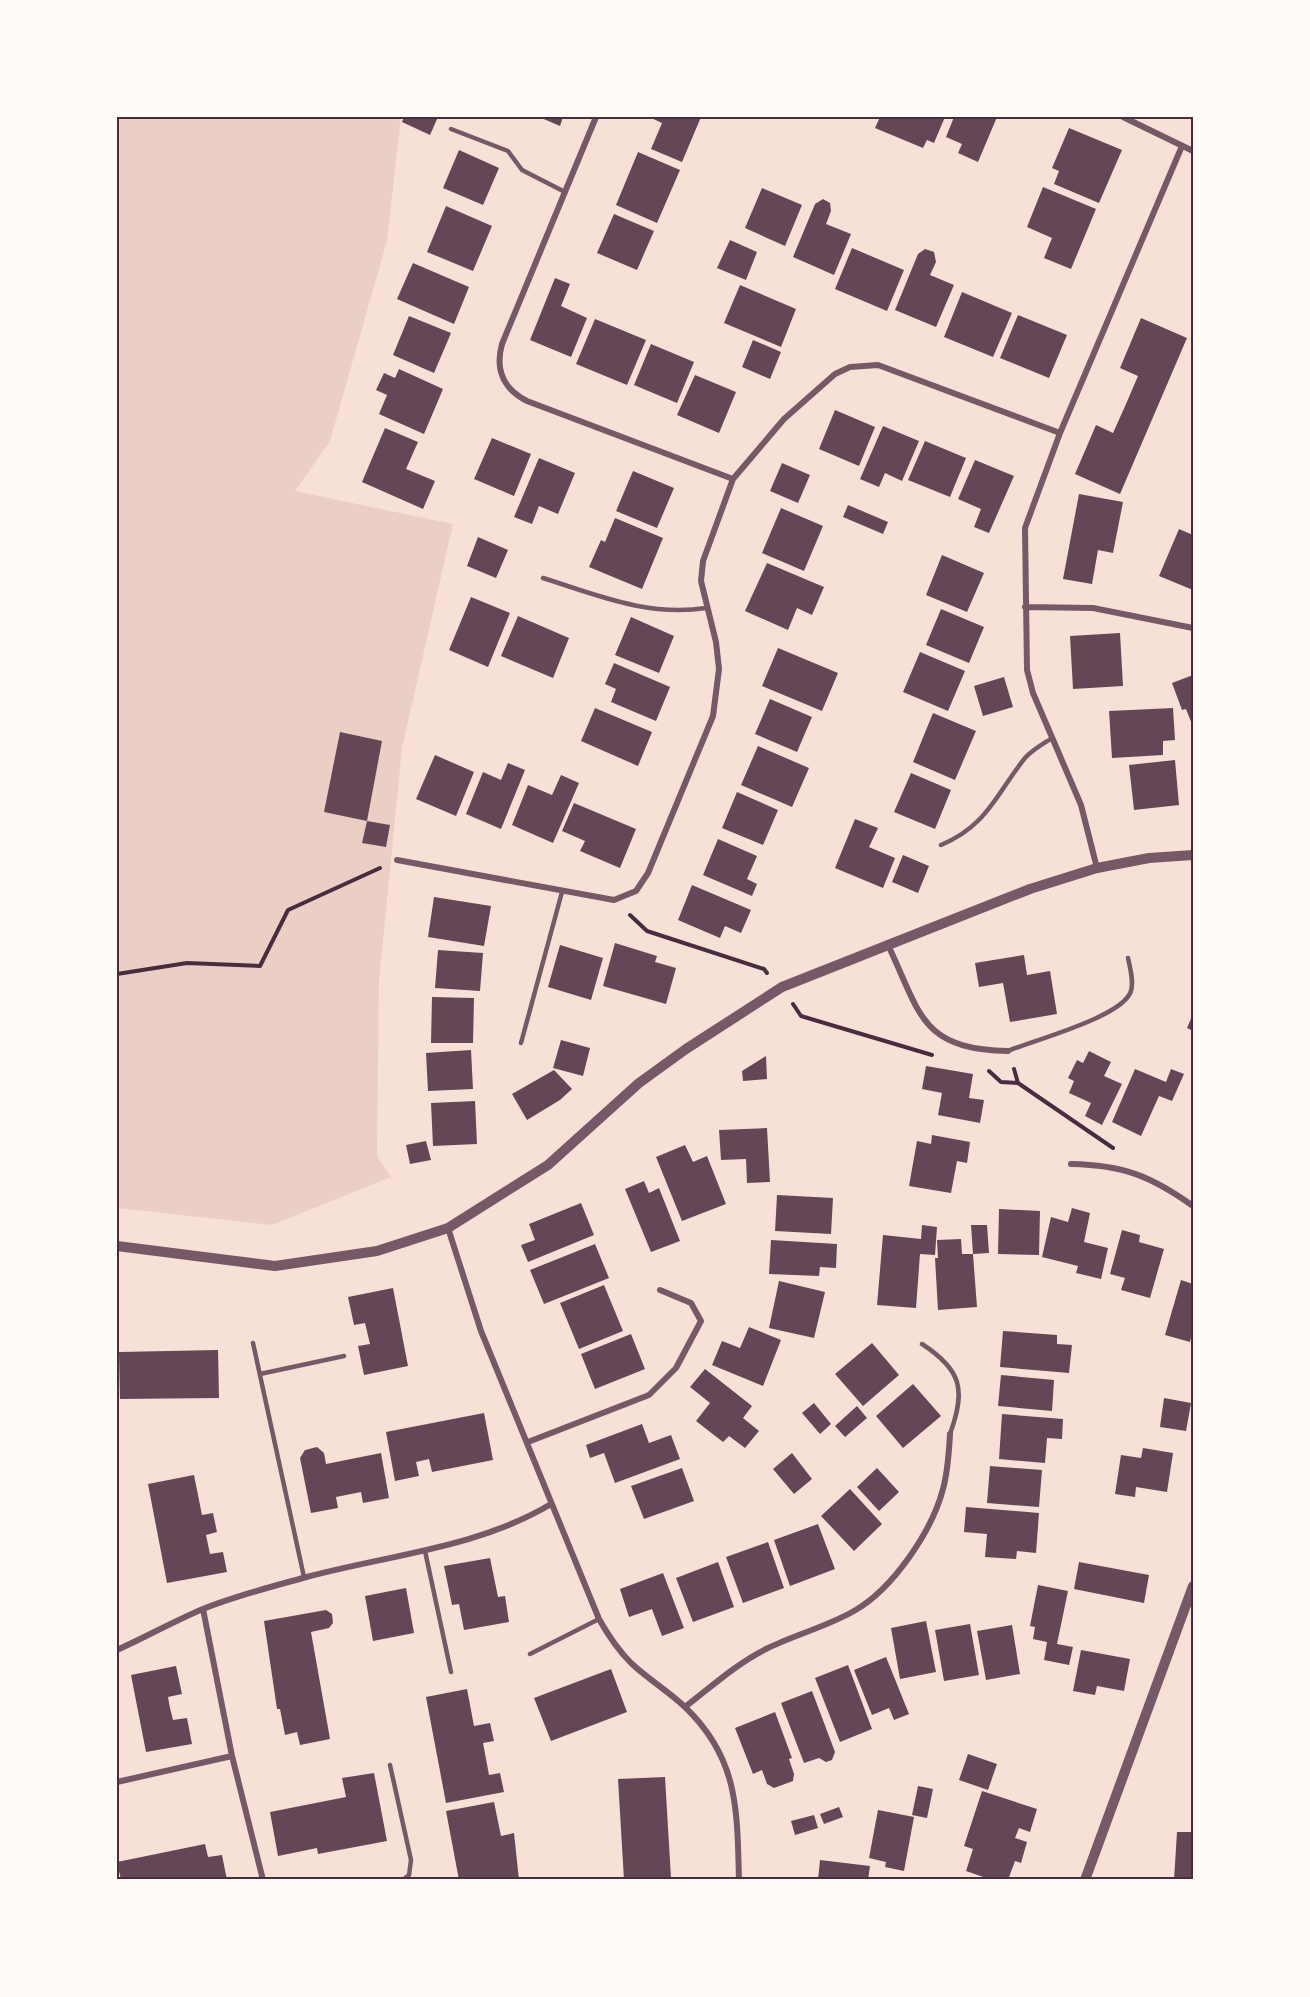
<svg xmlns="http://www.w3.org/2000/svg" width="1310" height="1997" viewBox="0 0 1310 1997" font-family="Manrope,sans-serif">
	<style>
		.green { fill: #ebcfc5 }
		.building { fill: #644757 }
		.lines { fill: none; stroke-linecap: round; stroke-linejoin: round }
		.path { stroke: #4a2c40; stroke-width: 4 }
		.service { stroke: #755966; stroke-width: 4.5 }
		.minor { stroke: #755966; stroke-width: 6 }
		.tertiary { stroke: #755966; stroke-width: 10 }
		.neatline { fill: none; stroke: #4a2c40; stroke-width: 2 }
	</style>
	<rect width="100%" height="100%" fill="#f7e1d7"/>
	<path class="green" d="M117 117H401L387 241 330 441 295 491 453 524 402 748 379 982 377 1156 391 1177 272 1225 117 1208Z"/>
	<path class="building" d="M404 117H438L430 135 402 122Z
		M539 117H563L560 126Z
		M649 117H701L682 162 651 149 662 123Z
		M880 117H945L934 143 927 140 923 148 875 128Z
		M954 117H997L978 162 958 153 962 144 946 137Z
		M1069 128 1122 150 1099 203 1054 184 1059 171 1052 168Z
		M459 150 499 168 483 205 443 188Z
		M638 152 680 170 657 223 616 205Z
		M1043 187 1096 209 1071 269 1044 258 1052 238 1027 227Z
		M762 188 802 205 785 246 745 228Z
		M823 199 830 203 831 211 826 224 851 234 834 275 793 257 815 204Z
		M446 206 492 226 473 271 427 252Z
		M614 214 654 231 637 270 597 253Z
		M730 240 757 252 746 280 717 268Z
		M852 248 904 270 887 311 835 289Z
		M925 249 934 252 936 262 930 275 954 285 936 327 895 310 918 254Z
		M413 263 469 287 454 324 397 299Z
		M555 278 570 284 561 306 587 318 571 357 530 340Z
		M740 285 796 309 781 347 724 323Z
		M962 292 1012 313 993 357 944 337Z
		M1018 315 1067 335 1049 378 1000 358Z
		M409 316 451 333 434 373 393 355Z
		M1141 318 1187 338 1120 494 1075 474 1096 425 1113 433 1126 404 1138 376 1120 368Z
		M595 319 646 340 627 385 576 364Z
		M753 340 781 352 770 379 742 367Z
		M651 344 694 362 677 403 634 385Z
		M399 369 443 389 424 434 379 414 387 395 376 390 384 373 395 378Z
		M695 375 736 392 719 433 677 415Z
		M835 410 875 427 859 466 819 449Z
		M883 426 919 441 902 481 885 473 879 487 860 479Z
		M385 428 418 442 406 469 435 481 423 509 362 482Z
		M492 438 531 454 514 496 474 479Z
		M925 441 966 458 950 497 908 480Z
		M539 458 575 473 558 514 539 506 532 524 514 517Z
		M975 460 1014 476 989 533 974 527 981 509 958 499Z
		M782 463 810 475 798 503 770 491Z
		M633 471 674 488 657 528 616 511Z
		M1079 494 1123 502 1113 553 1098 550 1092 584 1063 579Z
		M848 505 888 522 883 534 843 517Z
		M781 508 823 526 804 571 762 553Z
		M615 518 663 538 642 589 589 567 601 540 605 542Z
		M1179 529 1193 535V590L1159 576Z
		M478 537 508 550 496 578 467 566Z
		M942 555 984 573 967 612 926 595Z
		M767 563 824 587 812 615 797 608 788 630 745 611Z
		M471 597 510 613 488 667 449 650Z
		M941 609 984 627 969 663 926 645Z
		M518 616 569 638 553 678 501 656Z
		M631 617 674 636 659 673 615 655Z
		M1120 633 1123 686 1073 689 1070 636Z
		M778 648 838 673 822 711 762 686Z
		M920 652 965 671 948 711 903 692Z
		M614 663 670 687 656 721 611 702 616 689 605 684Z
		M1193 675V727L1186 709 1182 710 1172 683Z
		M1004 677 1013 707 983 716 974 686Z
		M770 699 812 717 797 752 755 734Z
		M595 708 652 732 638 766 581 741Z
		M1173 708 1175 740 1163 741V755L1112 758 1109 711Z
		M933 713 976 731 955 780 913 762Z
		M340 732 382 741 367 821 324 812Z
		M758 746 809 768 792 807 741 785Z
		M435 755 474 772 456 816 416 799Z
		M1175 760 1179 805 1134 810 1129 765Z
		M508 763 525 770 501 829 466 814 483 772 501 780Z
		M911 773 951 790 935 829 894 812Z
		M561 775 579 783 553 843 512 825 528 785 552 795Z
		M737 792 778 810 763 845 722 828Z
		M574 803 636 829 620 868 580 851 585 841 562 831Z
		M855 819 878 828 869 847 895 858 883 888 835 868Z
		M367 821 390 825 386 847 362 843Z
		M718 839 757 856 747 879 757 884 752 896 703 875Z
		M903 855 929 866 918 893 892 882Z
		M692 885 751 910 741 933 725 926 720 938 678 920Z
		M434 897 491 906 484 946 428 937Z
		M615 943 657 956 655 962 676 968 666 1004 603 986Z
		M560 945 603 958 591 1000 548 987Z
		M438 950 483 953 480 991 435 988Z
		M1024 955 1027 975 1050 971 1057 1014 1010 1022 1003 983 979 987 975 963Z
		M432 997 474 998 473 1043H431Z
		M1193 1014V1031L1187 1028Z
		M561 1040 590 1048 583 1076 553 1068Z
		M471 1050 473 1089 428 1091 426 1053Z
		M1089 1051 1111 1062 1104 1076 1122 1084 1102 1125 1085 1116 1091 1103 1069 1093 1074 1081 1068 1078 1077 1060 1083 1063Z
		M766 1056 767 1079 743 1081 742 1071Z
		M926 1066 973 1074 969 1098 984 1100 980 1123 938 1115 942 1093 922 1089Z
		M1135 1069 1166 1082 1171 1069 1184 1074 1172 1101 1159 1096 1141 1136 1112 1122Z
		M554 1070 572 1089 560 1100 527 1120 512 1094Z
		M475 1101 477 1144 433 1146 431 1103Z
		M767 1128 770 1182 747 1183 746 1159 721 1160 719 1130Z
		M932 1135 970 1142 967 1163 957 1161 951 1193 909 1186 917 1141 931 1144Z
		M426 1141 431 1160 410 1164 406 1145Z
		M685 1145 693 1162 707 1156 726 1204 682 1221 656 1157Z
		M644 1181 649 1193 659 1188 680 1241 651 1252 625 1189Z
		M777 1195 833 1198 831 1234 775 1231Z
		M581 1203 594 1235 528 1262 521 1245 535 1240 529 1224Z
		M1072 1208 1090 1213 1084 1242 1108 1248 1101 1279 1076 1273 1078 1266 1042 1257 1051 1217 1068 1222Z
		M999 1209 1040 1211 1039 1255 998 1254Z
		M922 1225 937 1227 935 1255 920 1254 916 1308 877 1305 883 1235 921 1239Z
		M971 1225H987L989 1253 973 1254Z
		M1122 1230 1140 1235 1139 1242 1164 1249 1150 1298 1121 1290 1125 1278 1110 1274Z
		M961 1239 962 1254H973L977 1307 938 1310 935 1258H938L937 1240Z
		M771 1240 837 1244 836 1268 820 1267 819 1276 769 1274Z
		M595 1244 609 1278 544 1304 530 1270Z
		M1181 1280 1193 1284V1329L1190 1342 1165 1335Z
		M779 1281 825 1292 814 1338 769 1328Z
		M604 1285 623 1331 579 1349 560 1303Z
		M393 1288 408 1366 364 1375 358 1346 370 1344 365 1323 354 1325 348 1297Z
		M749 1327 781 1340 763 1386 712 1365 722 1341 740 1348Z
		M1003 1331 1057 1335V1344L1072 1345 1069 1373 1000 1367Z
		M631 1334 645 1369 595 1389 581 1354Z
		M872 1343 899 1375 863 1406 835 1374Z
		M218 1350 219 1398 120 1399 119 1352Z
		M705 1369 752 1406 743 1418 759 1431 745 1448 729 1436 723 1442 696 1421 710 1403 690 1387Z
		M1001 1375 1054 1380 1052 1411 998 1406Z
		M913 1384 941 1416 903 1448 876 1416Z
		M1164 1398 1191 1403 1186 1431 1160 1427Z
		M814 1403 831 1424 820 1434 802 1413Z
		M857 1406 867 1418 845 1437 835 1426Z
		M484 1413 493 1460 432 1472 429 1459 416 1462 419 1476 395 1481 386 1432Z
		M1002 1414 1063 1419 1062 1439 1047 1438 1045 1463 999 1459Z
		M642 1424 649 1443 671 1435 680 1459 615 1483 604 1453 590 1458 586 1445Z
		M317 1447 324 1453 326 1464 381 1453 389 1498 363 1503 361 1492 336 1497 338 1508 311 1513 300 1458 305 1450Z
		M1143 1448 1173 1453 1167 1492 1136 1487 1135 1497 1115 1494 1121 1455 1141 1458Z
		M792 1453 812 1479 794 1494 773 1469Z
		M990 1466 1042 1470 1039 1507 987 1503Z
		M682 1468 694 1501 644 1519 631 1486Z
		M877 1468 899 1492 879 1511 857 1487Z
		M194 1475 202 1515 213 1513 217 1532 206 1535 210 1554 223 1552 227 1572 167 1583 148 1484Z
		M850 1489 882 1524 854 1551 821 1516Z
		M966 1507 1039 1513 1036 1553 1017 1551 1016 1559 985 1557 987 1534 964 1532Z
		M818 1524 835 1569 790 1586 774 1540Z
		M768 1542 784 1588 743 1603 726 1557Z
		M490 1558 498 1597 505 1596 509 1622 464 1630 459 1604 452 1605 444 1566Z
		M718 1562 734 1607 693 1622 676 1578Z
		M1079 1562 1149 1575 1144 1603 1074 1589Z
		M663 1573 684 1628 662 1636 652 1609 629 1617 620 1589Z
		M1038 1585 1068 1591 1057 1644 1073 1647 1069 1665 1044 1660 1047 1642 1033 1639 1035 1627 1030 1626Z
		M406 1588 414 1633 373 1641 365 1596Z
		M326 1610 332 1614 333 1623 329 1628 311 1632 330 1739 300 1745 297 1732 285 1735 280 1709H277L264 1621Z
		M926 1621 936 1672 900 1679 891 1628Z
		M970 1624 979 1675 944 1681 935 1630Z
		M1012 1625 1020 1674 986 1680 977 1631Z
		M1081 1650 1130 1659 1124 1691 1097 1686 1095 1695 1073 1691Z
		M886 1657 909 1714 894 1720 889 1708 872 1715 854 1670Z
		M848 1665 872 1729 840 1742 815 1678Z
		M176 1666 182 1694 168 1697 170 1708 173 1720 187 1718 192 1744 146 1752 131 1675Z
		M611 1669 627 1712 551 1741 534 1698Z
		M467 1689 474 1726 490 1723 494 1741 483 1743 489 1775 500 1773 504 1792 446 1803 426 1697Z
		M812 1691 835 1752 832 1760 826 1762 819 1758 804 1763 781 1703Z
		M775 1712 792 1758 789 1759 794 1774 793 1781 774 1788 767 1784 762 1770 753 1774 735 1728Z
		M968 1754 997 1764 988 1790 959 1780Z
		M374 1773 387 1841 318 1854 317 1848 278 1856 270 1812 346 1797 342 1778Z
		M665 1777 671 1878 624 1880 618 1779Z
		M918 1786 933 1789 927 1818 912 1815Z
		M982 1791 1037 1809 1030 1832 1019 1828 1015 1838 1027 1842 1021 1863 1015 1861 1008 1880H992L966 1871 973 1849 964 1846Z
		M494 1802 501 1836 514 1833 519 1880H459L446 1811Z
		M839 1807 843 1817 824 1824 820 1814Z
		M878 1810 914 1817 904 1871 885 1867 886 1862 869 1858Z
		M814 1815 818 1828 795 1835 791 1821Z
		M1177 1832H1193V1880H1174Z
		M205 1844 208 1857 222 1855 227 1880H121L117 1862Z
		M820 1860 870 1866 868 1880H818Z"/>
	<g class="lines">
		<path class="path" d="M630 915 647 931 764 969 767 973
			M117 974 187 963 260 966 288 910 380 868
			M793 1004 801 1016 932 1055
			M1014 1069 1018 1083 1113 1148
			M989 1071 1001 1082 1018 1083"/>
		<path class="service" d="M451 129 508 151 522 170 565 192
			M543 578C597 595 648 617 706 608
			M941 845C988 825 996 794 1025 758 1032 750 1043 744 1052 738
			M521 1043 562 892
			M1008 1051C1034 1040 1123 1017 1131 991 1134 981 1130 968 1128 958
			M253 1343 304 1577
			M922 1344C962 1370 966 1390 950 1434
			M260 1374 344 1356
			M425 1551 451 1672
			M530 1654 599 1619
			M390 1765 411 1860 409 1875 403 1880"/>
		<path class="minor" d="M596 117 502 344C495 369 503 389 527 401L733 479
			M1123 117 1193 151
			M1025 607 1093 608 1193 628
			M397 860 614 900 636 891 648 873 713 716 719 669 716 642 701 581 703 561 733 479 784 419 835 374 850 367 878 365 1060 433
			M1097 868 1081 805 1033 693 1027 670 1025 528 1060 433 1182 146
			M888 945C921 1014 920 1049 1008 1051
			M1071 1164C1123 1165 1151 1176 1193 1206
			M448 1228 481 1331 599 1619C608 1635 618 1650 631 1663 648 1679 668 1691 685 1707 739 1759 737 1810 739 1880
			M528 1442 649 1395 676 1368 701 1321 691 1303 660 1290
			M203 1609 232 1756 263 1880
			M117 1650C146 1637 174 1621 203 1609 235 1596 270 1587 303 1578 386 1555 476 1549 551 1504
			M685 1707C711 1687 736 1664 766 1649 794 1635 826 1627 854 1611 893 1589 932 1531 943 1489 948 1471 949 1452 950 1434
			M117 1782 232 1756"/>
		<path class="tertiary" d="M117 1246 275 1266 377 1251 448 1228 548 1165 639 1083 686 1049 782 987 1030 889 1097 868 1149 858 1193 855
			M1085 1880 1193 1586"/>
	</g>
	<rect width="1310" height="1997" fill="none" stroke="#fffaf5" stroke-width="237"/>
	<rect x="118" y="118" width="1074" height="1760" class="neatline"/>
</svg>
